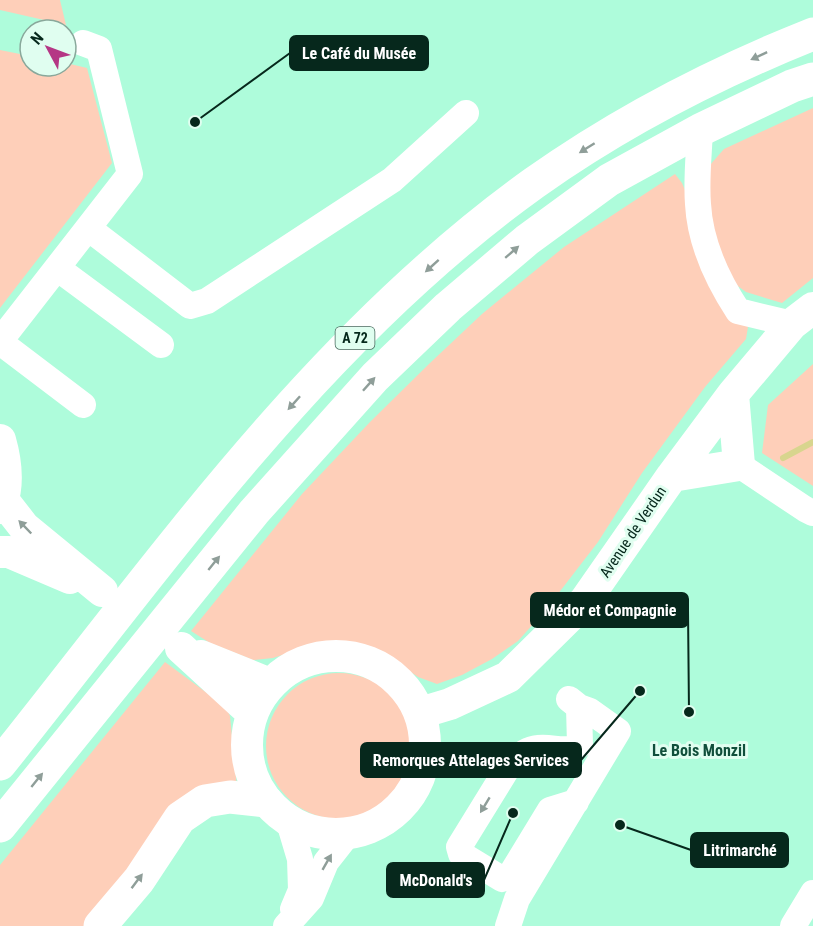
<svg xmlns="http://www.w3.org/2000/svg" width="813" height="926" viewBox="0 0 813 926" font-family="'Roboto Condensed',sans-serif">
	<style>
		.green { fill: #fecfb9 }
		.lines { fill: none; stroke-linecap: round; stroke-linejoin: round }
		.stream { stroke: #d8d58e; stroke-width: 6 }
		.minor { stroke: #fff; stroke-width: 26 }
		.major { stroke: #fff; stroke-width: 32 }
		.highway { stroke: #fff; stroke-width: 33 }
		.oneway { fill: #8f9e99 }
		.labels { text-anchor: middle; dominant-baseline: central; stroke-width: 6; stroke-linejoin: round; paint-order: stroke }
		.shield { fill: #e0fef0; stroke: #47685c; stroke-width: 1.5 }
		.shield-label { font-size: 14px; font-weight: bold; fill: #06281c }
		.street-label { font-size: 15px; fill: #06281c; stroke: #e0fef0 }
		.neighbourhood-label { font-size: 16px; font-weight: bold; fill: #104f3b; stroke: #e0fef0 }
		.leader { fill: none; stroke: #06281c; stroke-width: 2 }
		.callout-dot { fill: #06281c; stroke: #e0fef0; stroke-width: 2 }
		.callout { fill: #06281c; stroke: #06281c; stroke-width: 2 }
		.callout-label { font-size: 16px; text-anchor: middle; font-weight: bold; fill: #fff }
	</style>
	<rect width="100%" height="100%" fill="#aefcdb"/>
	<path class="green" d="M0 0H60L66 25 0 10Z
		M0 50 30 56V66H66V63L87 68 112 163 0 308Z
		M813 108V278L782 303 746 292 724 276 706 223 710 165 724 149Z
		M675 174 682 183 740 318 748 327 746 339 705 387 642 473 598 542 544 612 518 641 492 659 462 675 437 684 418 677 380 651 351 644 324 642 273 658 253 660 210 643 191 631 302 494 370 422 430 363 482 314 564 247Z
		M813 364V486L762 453 768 405Z
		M165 662 226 707 230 716 237 788 87 926H0V865Z
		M266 746a73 73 0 1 1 146 0a73 73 0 1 1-146 0Z"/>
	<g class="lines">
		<path class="stream" d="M783 458 813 442"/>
		<path class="minor" d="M700 130C699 154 696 179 698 204 700 242 717 279 738 311L792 324
			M88 228 190 306 207 301 392 180 466 113
			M57 268 161 345
			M0 341 130 174 99 49 83 43
			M0 342 83 405
			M739 465 805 509 813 513
			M576 802 550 810 511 874 502 879 461 854 459 847 512 761C520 755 528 749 538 748 554 746 564 754 580 745L579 707
			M289 822 300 859 301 890 293 909
			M286 926 311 898 326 862 348 834
			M508 926 517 899 618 731 590 711 579 707 569 699
			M793 926 813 893"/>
		<path class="major" d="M0 440C6 461 9 487 0 508
			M672 476 739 465 733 394
			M3 500 24 527 102 591
			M0 552H9L70 578
			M181 648 252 713
			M201 656 270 684
			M247 745a89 89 0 1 1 178 0a89 89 0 1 1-178 0Z
			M420 713 450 704 508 677 585 601 672 476 733 394 792 324 813 308"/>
		<path class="highway" d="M0 764C164 559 318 338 534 183 620 122 715 73 813 34
			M0 826 254 512 375 377 448 307 527 240 609 180 700 130 792 86 813 79
			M100 926 139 880 180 818 205 801 230 797 266 801"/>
	</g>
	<defs><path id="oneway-solid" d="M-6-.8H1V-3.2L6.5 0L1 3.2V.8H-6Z" transform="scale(1.5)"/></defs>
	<g class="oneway">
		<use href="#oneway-solid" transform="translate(759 56) rotate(155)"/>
		<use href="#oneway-solid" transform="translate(587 148) rotate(148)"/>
		<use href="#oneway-solid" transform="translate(512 252) rotate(-41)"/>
		<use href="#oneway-solid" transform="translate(432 266) rotate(138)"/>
		<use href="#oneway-solid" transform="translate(369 384) rotate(-48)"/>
		<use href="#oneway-solid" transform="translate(294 403) rotate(132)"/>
		<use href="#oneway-solid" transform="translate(25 527) rotate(-134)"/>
		<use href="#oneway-solid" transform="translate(214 563) rotate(-51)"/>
		<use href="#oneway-solid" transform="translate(37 780) rotate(-51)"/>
		<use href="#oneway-solid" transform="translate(485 805) rotate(121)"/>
		<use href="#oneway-solid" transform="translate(327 862) rotate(-60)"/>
		<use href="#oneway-solid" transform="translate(137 881) rotate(-53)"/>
	</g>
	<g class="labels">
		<rect class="shield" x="335.5" y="327" width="39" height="22" rx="4.5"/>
		<g class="shield-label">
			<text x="355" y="338">A 72</text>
		</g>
		<g class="street-label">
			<text transform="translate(633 532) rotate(-56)">Avenue de Verdun</text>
		</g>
		<g class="neighbourhood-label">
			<text x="699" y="750">Le Bois Monzil</text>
		</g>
	</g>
	<path class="leader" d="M195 122L290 53M689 712L688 610M640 691L581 760M620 825L691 850M513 813L484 880"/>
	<g class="callout-dot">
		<circle cx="195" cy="122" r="6"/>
		<circle cx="689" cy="712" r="6"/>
		<circle cx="640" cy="691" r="6"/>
		<circle cx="620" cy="825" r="6"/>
		<circle cx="513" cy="813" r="6"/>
	</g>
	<g class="callout">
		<rect x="290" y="36" width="138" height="34" rx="6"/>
		<rect x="531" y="593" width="157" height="34" rx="6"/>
		<rect x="361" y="743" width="220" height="34" rx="6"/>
		<rect x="691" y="833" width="97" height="34" rx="6"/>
		<rect x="387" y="863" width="97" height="34" rx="6"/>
	</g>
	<g class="callout-label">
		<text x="359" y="59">Le Café du Musée</text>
		<text x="610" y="616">Médor et Compagnie</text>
		<text x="471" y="766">Remorques Attelages Services</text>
		<text x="740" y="856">Litrimarché</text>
		<text x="436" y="886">McDonald's</text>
	</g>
	<g transform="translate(48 48) rotate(311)"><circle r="28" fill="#e0fef0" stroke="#89a89b" stroke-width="1.5"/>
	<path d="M0-4.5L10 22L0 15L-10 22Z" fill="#b53785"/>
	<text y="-9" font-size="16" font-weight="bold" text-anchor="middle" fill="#06281c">N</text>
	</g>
</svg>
